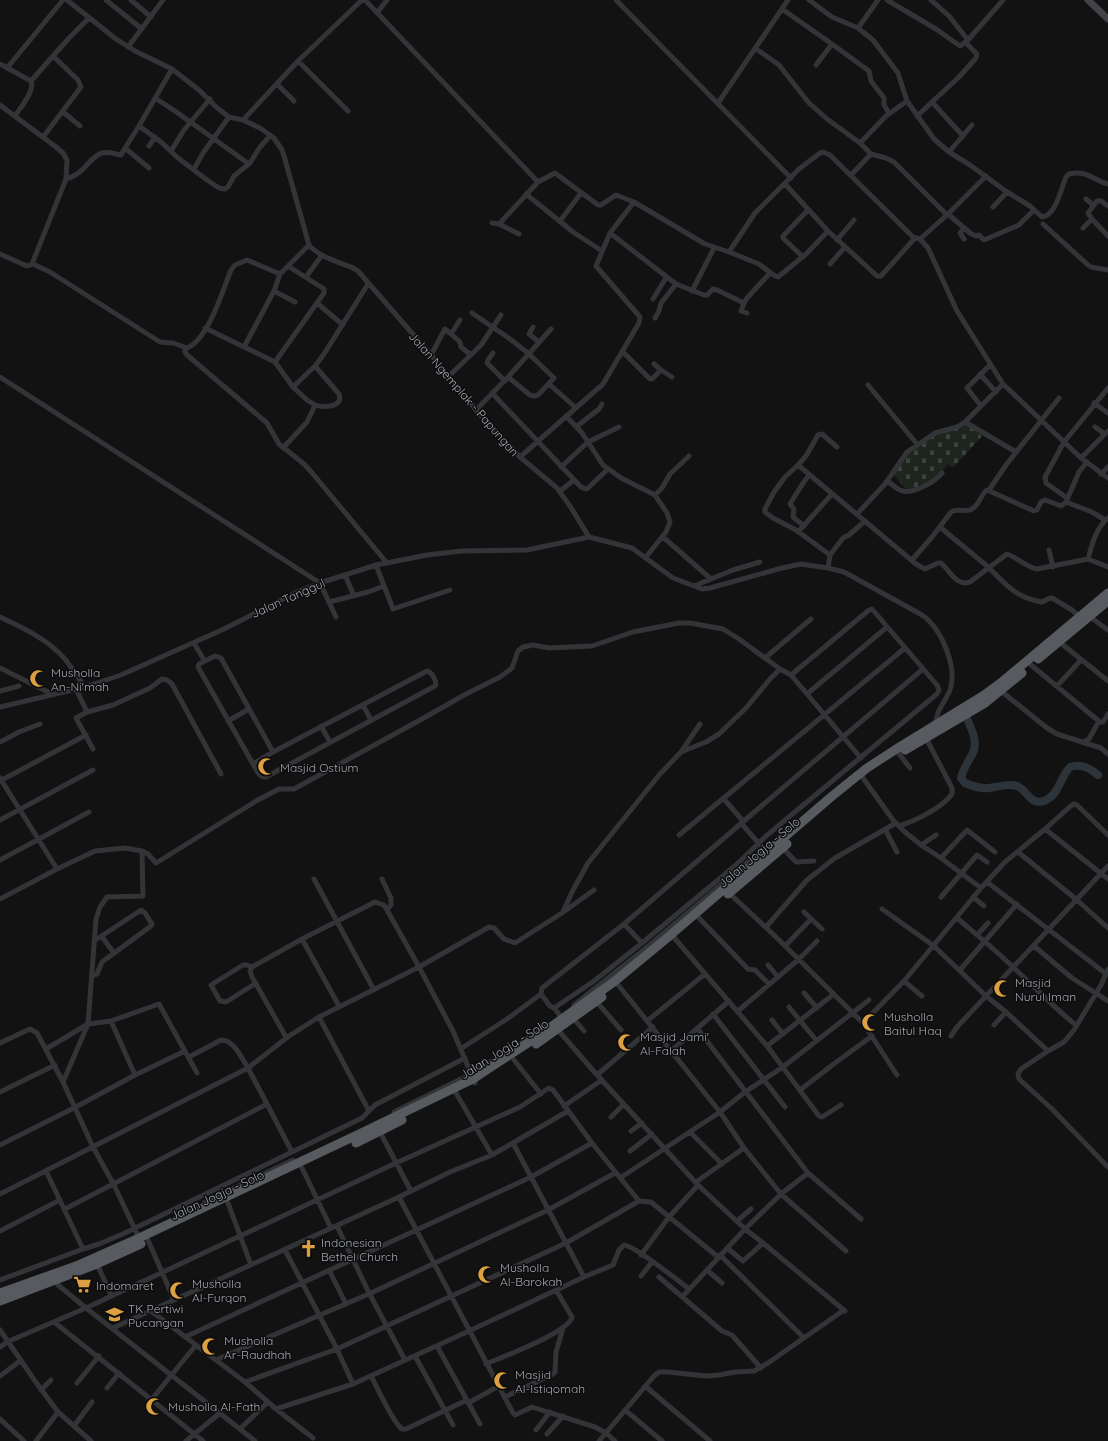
<svg xmlns="http://www.w3.org/2000/svg" width="1108" height="1441" viewBox="0 0 1108 1441" font-family="Quicksand,sans-serif">
	<style>
		.cemetery { fill: url(#cemetery-stones) }
		.lines { fill: none; stroke-linecap: round; stroke-linejoin: round }
		.river { stroke: #2c343a; stroke-width: 8 }
		.minor { stroke: #333437; stroke-width: 5 }
		.secondary { stroke: #414347; stroke-width: 7 }
		.trunk { stroke: #575a5f; stroke-width: 9 }
		.labels { text-anchor: middle; dominant-baseline: central; stroke-width: 3; stroke-linejoin: round; paint-order: stroke }
		.street-label { font-size: 12px; fill: #a4a9b2; stroke: #0d0d0e }
		.poi-label { font-size: 12px; fill: #a4a9b2; stroke: #0d0d0e; text-anchor: start }
	</style>
	<defs>
		<pattern id="cemetery-stones" width="16" height="16" patternUnits="userSpaceOnUse"><rect width="16" height="16" fill="#1e251f"/><path d="M2 7V4a2 2 0 0 1 4 0v3zM10 15v-3a2 2 0 0 1 4 0v3z" fill="#3c423d"/></pattern>
	</defs>
	<rect width="100%" height="100%" fill="#121213"/>
	<path class="cemetery" d="M965 423 982 436 953 468 948 464 937 478 910 490 905 488 893 474 905 456 937 433Z"/>
	<g class="lines">
		<path class="river" d="M963 710C969 724 980 741 972 755 967 763 963 769 961 778L965 783C972 786 983 789 989 788 998 787 1008 783 1017 786 1028 790 1031 809 1048 799 1059 793 1061 776 1070 767 1081 763 1090 768 1098 775"/>
		<path class="minor" d="M67 0 116 39 135 51 172 69 199 90 216 107 229 117 243 120 260 128 274 138 282 150 284 156 309 245C319 257 339 262 353 268L358 271 431 355 476 410 520 457 557 488 570 506 589 537 632 548 673 578 702 589 710 588 782 568 801 564 828 568 844 572 855 578 922 615C941 628 958 667 950 690 946 701 935 712 936 724
			M106 0 142 29
			M131 0 151 17
			M365 0 538 182 499 224
			M616 0 791 178
			M809 0 832 17 858 28 873 40 898 73 907 101 934 139 949 152 970 165 1007 192 1030 206 1042 217C1056 216 1061 188 1066 177L1069 174C1088 170 1092 180 1108 184
			M887 0 936 29 960 46 968 40 1003 0
			M931 0 949 16 968 40
			M782 9 832 44 816 65
			M377 13 387 0
			M858 28 878 0
			M832 44 869 71 871 81 884 98V105L889 113
			M128 47 163 0
			M755 48 779 65 809 103 827 119 860 143 871 154 886 158 894 162 947 215
			M53 56 70 37 89 18
			M298 61 348 111
			M0 64 31 81C35 91 20 108 15 116
			M7 68 63 0
			M31 81 53 56 78 80 81 87 43 137
			M277 84 294 101
			M155 98 175 111 249 164
			M932 102 963 136
			M718 103 788 0
			M0 105 56 147 63 153 67 160 66 179 32 264
			M63 112 80 126
			M917 116 959 77 976 58 977 54 965 42
			M243 120 298 61 362 0
			M139 126 172 69
			M860 143 886 116 907 101
			M149 146 155 137
			M171 151 184 130 210 99
			M949 152 972 125
			M149 168 125 148 139 126 161 142 178 158 207 180 219 188 225 189 228 187 234 176 250 163 260 147 270 136
			M194 169 203 153 229 117
			M851 175 871 154
			M66 179C84 175 89 157 102 153 109 151 115 154 121 155L125 148
			M538 182 553 174 555 173 598 205H601L616 195 634 202
			M785 184 828 231 877 276H881L915 238
			M526 194 573 232 602 251
			M1086 199 1093 205
			M993 207 1007 192
			M948 214 970 233 976 236 979 235 984 240 1019 225 1034 210
			M1092 219 1108 236
			M560 221 581 193
			M492 223 499 224 519 234
			M1043 224 1088 265 1091 267 1108 270
			M964 228 960 233 964 239
			M1083 228 1092 219 1088 213 1097 201H1101L1108 206
			M610 233 676 284 704 295H707L713 289 717 290 744 303
			M920 239 948 214 986 176
			M837 240 854 220
			M729 252 759 264 775 276 778 277 806 254 828 231
			M0 254 27 266 33 264 50 272 160 342 173 343 187 348C208 340 223 290 231 270L235 265 247 260 280 274 309 245
			M803 257 783 238V236L808 210
			M830 264 845 247
			M306 277 322 255
			M274 291 295 302
			M692 291 714 248
			M653 299 666 278
			M317 303 343 325
			M472 313 510 339 528 353 554 378 538 395 534 396 530 395 508 377
			M747 313 741 311 744 303 747 298 770 273
			M655 318 659 311 661 303 676 284
			M533 327 529 334 539 342
			M205 328 244 347 274 291 280 274
			M451 334 460 342 461 347 471 355
			M244 347 275 362 293 387
			M185 348V352L187 355 267 423 279 444 304 464 313 474 387 563
			M623 352 650 379H652L661 370 672 377
			M493 353 488 360 487 363 505 381
			M431 355 445 329 451 334 460 320
			M275 362 324 293V289L288 266
			M654 364 661 370
			M980 374 996 392
			M449 376 481 345 501 315
			M0 377 320 583 336 617
			M549 384 576 408
			M868 385 917 444
			M492 393 581 487 586 489 588 488 608 469
			M1094 403 1108 413
			M315 405 307 400 293 387 315 366 324 354 368 284
			M981 406 967 388 990 365
			M476 410 508 377 551 329
			M566 416 582 433 603 465 621 478 655 495 667 513 670 522 666 532 646 557
			M965 422 1016 452
			M576 427 599 409 602 404
			M1095 427 1105 434
			M283 448 307 422 315 405C324 408 344 407 339 394L315 366
			M520 457 603 384 639 323 640 317 596 266 610 233 634 202 705 244 729 252 755 213 799 169 820 153 823 152 830 155 913 237 920 239 928 248 957 311 1003 384 1081 458 1108 478
			M1081 458 1108 431
			M798 465 916 564 925 569 938 563H941C950 571 957 587 970 582L1007 554C1018 558 1026 567 1037 569L1088 559 1108 567
			M561 467 588 442 619 427
			M1101 474 1108 467
			M887 481C892 484 897 490 903 491 914 494 936 481 942 473
			M989 490 1006 465 1059 398
			M560 491 574 480
			M655 495 662 488 670 474 689 456
			M1067 498 1046 483 1045 477 1064 442 1108 388
			M1066 502 1092 512 1105 520
			M857 514 885 484 907 452 935 433 957 427 965 422 1003 384
			M804 526 793 517 794 509 790 504C796 494 802 484 809 475
			M940 527C956 541 972 553 988 567 1007 585 1014 597 1042 602L1050 598H1052L1072 610 1079 616
			M798 532 832 494
			M663 537 711 579
			M1049 550 1053 567
			M830 555 843 538 849 535 865 521
			M1088 559C1092 544 1096 528 1108 518
			M912 560 932 537 951 512C957 508 964 512 970 510 980 506 980 495 987 490L1034 511 1037 510 1041 502 1045 500 1061 506 1066 502 1079 472 1087 462
			M376 565 393 609 450 590
			M828 568 830 555 796 530 773 518 765 512V509L774 492 785 477 798 465 806 456 818 435 822 434 837 447
			M345 575 354 596
			M694 586 733 570 760 562
			M329 602 368 592 384 586
			M1089 616 1108 630
			M0 617C23 628 48 639 65 659 72 668 78 678 85 687
			M1057 640 1108 681
			M194 643 204 660
			M215 656 221 658 273 752 253 764 198 667 199 664Z
			M765 658 811 619
			M1031 665 1100 722H1103L1108 714
			M0 668 54 695
			M1057 686 1081 660
			M76 689 87 712
			M0 691 19 686
			M1001 691 1047 728 1057 734 1101 748 1108 754
			M807 694 887 627
			M363 705 371 720
			M0 707 85 687 121 675 224 629 297 592 320 583 376 565 427 555 462 551 527 550 589 537
			M228 721 249 709
			M321 726 330 742
			M0 742 19 732 40 724
			M1084 742 1089 739 1099 721
			M93 749 76 718 87 712 113 705 150 688 162 679 167 680 172 684 221 774
			M681 752 700 724
			M899 754 910 768
			M253 764C256 769 259 778 266 777L435 686 436 685C436 680 432 672 427 671L273 752
			M0 778 57 869
			M863 778 893 820 905 832 921 845 941 858 981 888
			M0 781 86 735
			M723 798 743 821
			M0 820 93 770
			M741 823 768 854
			M899 826C915 821 942 808 952 794V788L926 738
			M885 829 897 852
			M1045 829 1108 879
			M679 835 905 648
			M921 845 936 835
			M783 848 796 862 814 861
			M142 851 143 896 107 897 100 907 96 919 88 1024 111 1021 159 1004 197 1073
			M1018 852 1077 900 1108 928
			M941 858 967 830 995 852
			M0 860 89 812
			M314 879 374 990
			M382 879 391 898V905L387 910
			M987 882 1105 973
			M729 893 775 936 863 1023 897 1075
			M941 897 977 855 987 862
			M973 897 984 906
			M0 899 57 869 95 851 125 848 142 851 148 854 156 863 256 801 279 789H294L422 719 466 694 500 677 512 668 518 651 523 647 533 645 549 648 592 646 633 632 679 623H690L723 629 739 639 780 669
			M882 909 934 946 986 996 1006 1012 1048 1051 1064 1042 1074 1030 1101 985 1108 969
			M563 912 572 892 588 863 660 774 681 752 706 742 719 734 746 708 770 679 780 669 791 675
			M804 912 822 929
			M699 918 748 969 755 970 769 984
			M957 918C977 935 997 951 1015 969 1036 988 1054 1008 1076 1025
			M624 924 642 943
			M766 927 807 880 835 858 896 823
			M671 934 767 1046 819 1116 822 1117 841 1105
			M977 935 988 923
			M102 937 114 953
			M302 939 339 1006
			M785 946 811 919
			M1034 946 1072 978 1108 1001
			M768 965 778 977
			M252 967 247 965H243L211 985 220 1001 226 1002 256 983
			M960 970 1017 904
			M92 976 97 974 102 962 151 926 152 924 145 913 141 910 94 941
			M615 981 720 1112 744 1148 781 1194 846 1251
			M904 981 922 996
			M804 993 817 1008
			M541 994 550 1006 554 1008 594 981 642 943 736 865 766 836 937 694 939 690 937 685 872 609 869 610 791 675 861 758
			M596 1001 621 1030
			M574 1005 646 948 760 852
			M789 1007 816 1040
			M554 1008 562 1018
			M738 1011 799 959 817 941
			M713 1014 785 1107
			M573 1018 584 1031
			M772 1020 783 1034
			M111 1021 135 1075
			M647 1021 705 974
			M863 1023 904 981 981 888 1005 862 1045 829 1073 804 1077 805 1108 835
			M994 1025 1006 1012
			M697 1028 808 1173 861 1219
			M558 1030 597 1075 698 1185 745 1229 763 1243 845 1311
			M951 1036 957 1027 1108 866
			M286 1037 252 977 250 971 252 967 302 939 375 902 384 905 387 910 419 967 489 927 494 928 504 939 515 943 562 913 594 890
			M522 1042 543 1027
			M0 1043 30 1029 37 1033 63 1082 93 1147 114 1185 140 1240
			M767 1046 834 994
			M462 1048 507 1019 541 994 542 988 624 924 745 820 923 669
			M46 1049 88 1024 63 1082
			M671 1051 729 1001
			M1048 1051 1021 1069 1018 1074 1019 1079 1052 1109 1108 1167
			M514 1060 541 1094
			M597 1075 653 1027
			M800 1090 835 1063 872 1036
			M0 1092 55 1065
			M456 1093 492 1155
			M564 1106 602 1080
			M369 1111 319 1017 419 967 453 1031 475 1083
			M394 1112 471 1074 495 1059
			M611 1117 624 1104
			M631 1131 642 1123
			M380 1132 411 1191
			M690 1132 722 1164
			M513 1143 584 1277
			M0 1145 74 1108 135 1075 185 1051
			M630 1151 652 1134
			M292 1152 362 1118 375 1105 465 1058
			M302 1168 331 1228
			M620 1178 720 1112 745 1092 783 1067 869 1000
			M696 1182 744 1148
			M0 1194 248 1068C241 1057 234 1040 221 1040L189 1057
			M399 1197 513 1413 515 1415 532 1407 535 1408 595 1427 606 1433 615 1441
			M205 1202 293 1160
			M228 1203 251 1265
			M65 1209 267 1104 248 1068 289 1036 319 1017
			M737 1221 751 1209
			M337 1226 369 1293 405 1360
			M0 1231 60 1200
			M148 1240 174 1300
			M727 1248 743 1261 763 1243
			M83 1249 99 1244 125 1233 292 1152 267 1104
			M285 1250 337 1349 353 1384
			M641 1255 669 1217 698 1185
			M720 1255 804 1338
			M97 1264 111 1295
			M329 1270 346 1304
			M707 1270 722 1283
			M641 1276 652 1262
			M659 1277 722 1331 732 1335 761 1368
			M53 1279 58 1285 86 1308 255 1441
			M0 1280 83 1249 46 1171
			M682 1297 745 1229 781 1194 808 1173
			M151 1311 245 1382 276 1409 313 1438
			M54 1322 203 1441
			M113 1328 399 1197 450 1172 492 1155 568 1111
			M0 1330 35 1381 58 1412 91 1441
			M185 1337 531 1177 592 1143
			M437 1346 480 1424
			M0 1347 7 1342 86 1308 396 1163 520 1107 549 1088 553 1090 592 1143 639 1201
			M415 1356 453 1425
			M216 1360 371 1293 548 1210 615 1173
			M486 1364C502 1357 570 1332 572 1317L556 1290
			M0 1376 20 1361
			M371 1376C377 1387 392 1420 400 1427 402 1430 403 1429 406 1429L467 1400
			M245 1382 337 1349 566 1243 639 1201 651 1202 718 1257
			M77 1383 99 1356
			M645 1386 710 1441
			M107 1388 119 1373
			M41 1390 51 1380
			M505 1397 553 1374 555 1372 556 1352 563 1328
			M152 1399 196 1345
			M468 1403 499 1386
			M276 1409 353 1384 469 1331 584 1277 613 1265 619 1250 624 1245C633 1245 679 1281 689 1289
			M625 1410 662 1441
			M0 1419 24 1441
			M74 1426 92 1402
			M240 1429 268 1402
			M536 1430 550 1412
			M547 1434 563 1416
			M36 1441 58 1412
			M186 1441 220 1413
			M599 1441 654 1376 659 1372H668L706 1376 719 1375 735 1372 754 1371 768 1363 844 1310"/>
		<path class="secondary" d="M1088 0 1108 19"/>
		<path class="trunk" d="M1038 659 1108 601
			M905 750 985 703 1022 673
			M728 894 787 844
			M536 1044 602 997
			M356 1143 402 1120
			M0 1293 76 1266 139 1238 357 1135 473 1079 491 1067 534 1039 615 981 667 938 831 797 867 768 901 746 984 695 1003 681 1108 593
			M0 1301 97 1264 141 1244"/>
	</g>
	<defs>
		<symbol id="mosque-bare" viewBox="-9 -9 18 18"><path d="M3.5-4.9A6 6 0 1 0 3.5 4.9A5 5 0 1 1 3.5-4.9Z" fill="#dda040" stroke="#0d0d0e" stroke-width="2.5" paint-order="stroke"/></symbol>
		<symbol id="church-bare" viewBox="-9 -9 18 18"><path d="M-1.2-6h2.4v3.5h3.3v2.4h-3.3V6h-2.4V-.1h-3.3v-2.4h3.3Z" fill="#dda040" stroke="#0d0d0e" stroke-width="2.5" paint-order="stroke"/></symbol>
		<symbol id="supermarket-bare" viewBox="-9 -9 18 18"><path d="M-6-5.5h2.5l.6 2H6L4.5 2H-2.5L-4.4-4H-6ZM-1.5 3.2a1.3 1.3 0 1 0 .1 0ZM3 3.2a1.3 1.3 0 1 0 .1 0Z" fill="#dda040" stroke="#0d0d0e" stroke-width="2.5" paint-order="stroke"/></symbol>
		<symbol id="school-bare" viewBox="-9 -9 18 18"><path d="M0-5L7-2L0 1L-7-2ZM-4 1L0 2.5L4 1V4Q0 6-4 4Z" fill="#dda040" stroke="#0d0d0e" stroke-width="2.5" paint-order="stroke"/></symbol>
	</defs>
	<g fill-rule="evenodd">
		<use href="#mosque-bare" x="26" y="666" width="25" height="25"/>
		<use href="#mosque-bare" x="254" y="754" width="25" height="25"/>
		<use href="#mosque-bare" x="990" y="976" width="25" height="25"/>
		<use href="#mosque-bare" x="858" y="1010" width="25" height="25"/>
		<use href="#mosque-bare" x="614" y="1030" width="25" height="25"/>
		<use href="#church-bare" x="296" y="1236" width="25" height="25"/>
		<use href="#mosque-bare" x="474" y="1262" width="25" height="25"/>
		<use href="#supermarket-bare" x="70" y="1272" width="25" height="25"/>
		<use href="#mosque-bare" x="166" y="1278" width="25" height="25"/>
		<use href="#school-bare" x="102" y="1302" width="25" height="25"/>
		<use href="#mosque-bare" x="198" y="1334" width="25" height="25"/>
		<use href="#mosque-bare" x="490" y="1368" width="25" height="25"/>
		<use href="#mosque-bare" x="142" y="1394" width="25" height="25"/>
	</g>
	<g class="labels">
		<g class="street-label">
			<text transform="translate(464 394) rotate(49)">Jalan Ngemplak - Papungan</text>
			<text transform="translate(288 598) rotate(-24)">Jalan Tanggul</text>
			<text transform="translate(759 852) rotate(-40)">Jalan Jogja - Solo</text>
			<text transform="translate(504 1049) rotate(-32)">Jalan Jogja - Solo</text>
			<text transform="translate(217 1195) rotate(-25)">Jalan Jogja - Solo</text>
		</g>
		<g class="poi-label">
			<text x="51" y="672">Musholla<tspan x="51" dy="14">An-Ni'mah</tspan></text>
			<text x="280" y="767">Masjid Ostium</text>
			<text x="1015" y="982">Masjid<tspan x="1015" dy="14">Nurul Iman</tspan></text>
			<text x="884" y="1016">Musholla<tspan x="884" dy="14">Baitul Haq</tspan></text>
			<text x="640" y="1036">Masjid Jami'<tspan x="640" dy="14">Al-Falah</tspan></text>
			<text x="321" y="1242">Indonesian<tspan x="321" dy="14">Bethel Church</tspan></text>
			<text x="500" y="1267">Musholla<tspan x="500" dy="14">Al-Barokah</tspan></text>
			<text x="192" y="1283">Musholla<tspan x="192" dy="14">Al-Furqon</tspan></text>
			<text x="96" y="1285">Indomaret</text>
			<text x="128" y="1308">TK Pertiwi<tspan x="128" dy="14">Pucangan</tspan></text>
			<text x="224" y="1340">Musholla<tspan x="224" dy="14">Ar-Raudhah</tspan></text>
			<text x="515" y="1374">Masjid<tspan x="515" dy="14">Al-Istiqomah</tspan></text>
			<text x="168" y="1406">Musholla Al-Fath</text>
		</g>
	</g>
</svg>
